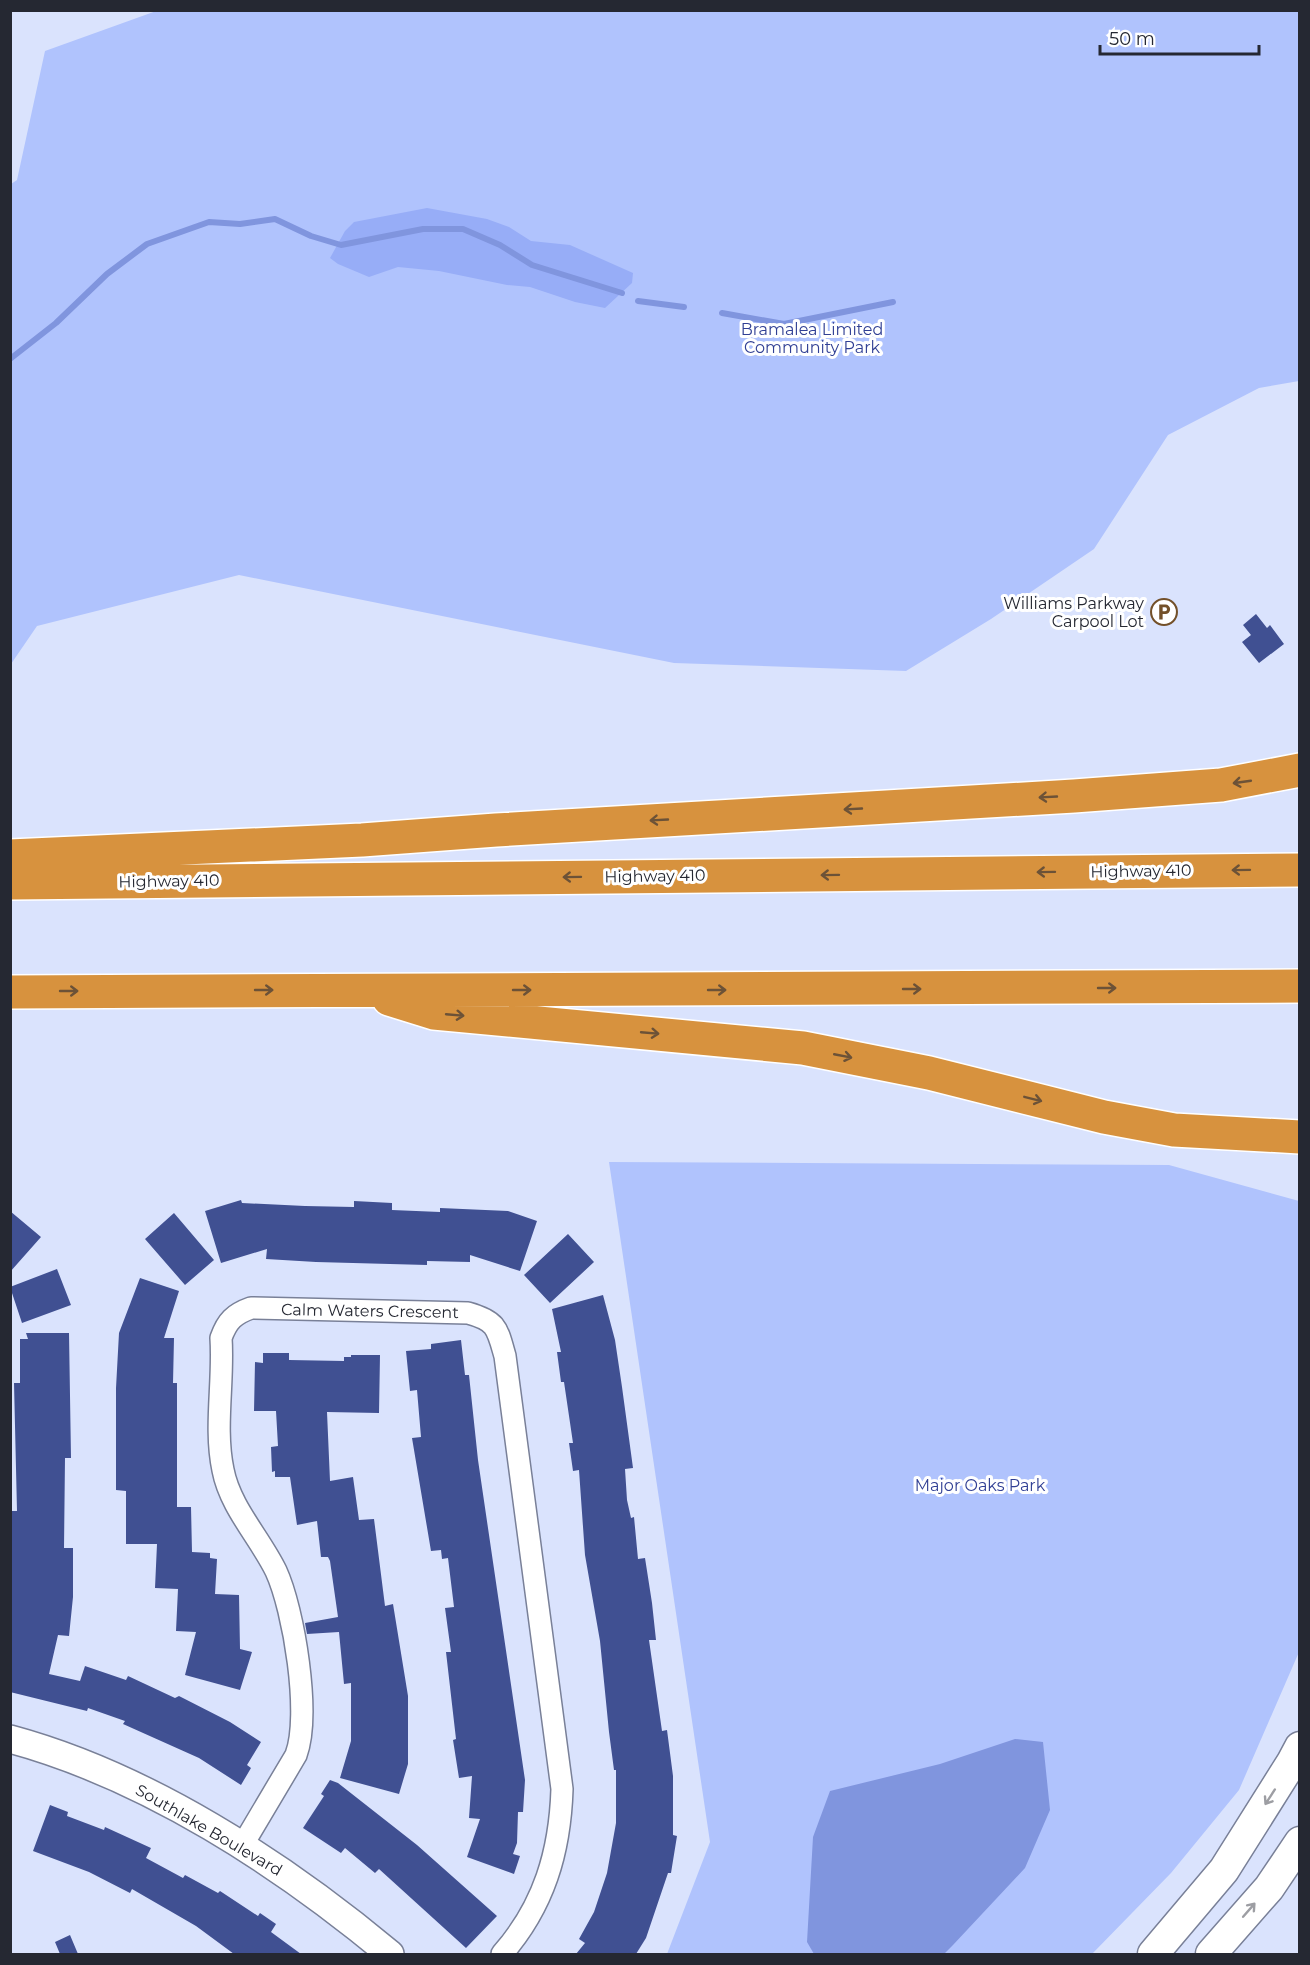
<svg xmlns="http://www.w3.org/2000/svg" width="1310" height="1965" viewBox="0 0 1310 1965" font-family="Montserrat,sans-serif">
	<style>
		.green { fill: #b0c3fd }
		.forest { fill: #97adf7 }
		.water { fill: #8095de }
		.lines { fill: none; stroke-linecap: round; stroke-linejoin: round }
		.stream { stroke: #8095de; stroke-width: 6 }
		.building { fill: #405092 }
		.minor-casing { stroke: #798098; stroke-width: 24 }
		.tertiary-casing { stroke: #798098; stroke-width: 30 }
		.secondary-casing { stroke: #798098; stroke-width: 33 }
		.motorway-casing { stroke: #fff; stroke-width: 36 }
		.minor { stroke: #fff; stroke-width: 21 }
		.tertiary { stroke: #fff; stroke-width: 27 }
		.secondary { stroke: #fff; stroke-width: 30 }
		.motorway { stroke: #d7923e; stroke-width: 33 }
		.oneway { stroke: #6c5237 }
		.oneway2 { stroke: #9d9ea3 }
		.labels { text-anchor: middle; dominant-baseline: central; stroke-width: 6; stroke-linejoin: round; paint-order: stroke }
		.park-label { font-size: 16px; fill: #303f94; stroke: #fff }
		.poi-label { font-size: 16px; fill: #252832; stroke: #fff; text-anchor: end }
		.street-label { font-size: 16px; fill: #252832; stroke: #fff }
	</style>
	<rect width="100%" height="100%" fill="#dae3fd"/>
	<path class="green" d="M159 10 1299 11V381L1259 388 1168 435 1094 549 991 619 906 671 674 663 239 575 37 626 11 664V184L17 180 45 51Z
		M609 1162 1169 1165 1299 1201V1652L1239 1790 1171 1873 1092 1954H667L710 1842Z"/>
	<path class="forest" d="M427 208 487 219 509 227 531 241 570 245 633 273 632 283 605 308 575 302 530 287 507 285 439 271 398 267 369 277 338 264 330 258 345 231 354 222Z"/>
	<path class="water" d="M1015 1739 1043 1742 1050 1810 1025 1868 953 1945 944 1954H814L807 1942 813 1837 830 1791 940 1764Z"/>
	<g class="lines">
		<path class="stream" d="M638 301 684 307
			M722 313 784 324 893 302
			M10 359 56 323 107 274 147 244 209 222 240 224 275 219 311 236 341 245 423 229H463L500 245 532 265 622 293"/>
	</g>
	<path class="building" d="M1256 614 1267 628 1270 625 1284 644 1259 663 1242 642 1251 635 1243 625Z
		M241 1200 242 1203 305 1206 354 1207V1201L392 1203V1210L440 1212V1208L508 1211 537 1221 520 1271 470 1255V1262L427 1261V1265L316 1262 266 1259 267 1249 221 1263 205 1211Z
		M10 1211 41 1237 10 1272Z
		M174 1213 214 1260 185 1285 145 1239Z
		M568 1234 594 1262 550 1303 524 1275Z
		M57 1269 71 1305 22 1323 10 1287Z
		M140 1278 179 1291 164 1338H174L173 1383H177V1507H191L192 1552 210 1553V1558L217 1559 215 1594 239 1595 240 1649 252 1652 240 1690 185 1675 196 1632 176 1631 178 1589 155 1588 157 1544H126V1491L116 1490V1388L119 1333Z
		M603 1295 615 1340 622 1387 633 1468 625 1469 627 1500 631 1518 634 1517 638 1559 645 1558 652 1603 656 1640H649L662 1731 667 1730 673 1776V1835L677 1836 671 1873H668L646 1938 636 1954H576L585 1943 579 1939 594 1912 607 1873 616 1823V1770H614L609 1732 600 1641 585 1555 579 1470 573 1471 569 1443H573L564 1382H561L557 1352H561L552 1309Z
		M26 1333H69L71 1458H65L64 1548H73V1597L69 1636 58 1635 49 1674 80 1681 85 1666 126 1680 128 1676 175 1698 179 1696 230 1722 261 1742 247 1765 251 1768 241 1785 199 1758 123 1724 125 1721 88 1708 87 1711 10 1692 11 1511H17L14 1383H20V1339H28Z
		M461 1340 465 1375H469L478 1460 525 1780 523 1812H518L517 1843 513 1854 520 1856 514 1874 467 1857 480 1819 469 1818 472 1776 459 1778 453 1740 456 1739 446 1652H451L445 1608 454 1607 448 1558 442 1559 441 1550 431 1551 412 1438 421 1437 417 1390 410 1391 406 1351 431 1349V1344Z
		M263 1353H289V1360L344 1361V1357H351V1355H380L379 1413 327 1412 330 1481 353 1477 359 1520 374 1519 385 1606 393 1604 408 1696V1764L399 1794 340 1778 351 1741V1683L344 1684 339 1632 307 1634 305 1623 338 1617 330 1561 328 1557H321L317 1521 297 1525 290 1477H275V1471L272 1472 271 1447 278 1446 276 1411H254L255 1362 263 1363Z
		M330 1780 338 1783 417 1845 497 1916 466 1948 379 1869 375 1873 345 1848 341 1853 303 1828 324 1796 321 1794Z
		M50 1805 68 1812 67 1816 104 1830 105 1827 151 1848 146 1858 183 1878 185 1875 218 1893 220 1891 258 1916 260 1913 276 1924 271 1932 301 1954H234L196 1926 132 1889 130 1893 89 1872 33 1851Z
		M70 1935 78 1954H60L55 1942Z"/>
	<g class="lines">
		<defs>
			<path id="minor" d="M242 1846 296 1755C311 1715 294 1610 276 1571 260 1538 230 1507 223 1470 214 1428 224 1381 221 1338 227 1321 234 1314 251 1308L468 1313C497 1321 497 1328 505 1356L562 1789C560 1852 544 1906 502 1954"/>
			<path id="tertiary" d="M10 1739C147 1776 282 1864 390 1954"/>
			<path id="secondary" d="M1153 1954 1224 1870 1292 1762 1300 1747
				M1211 1954 1269 1888 1300 1842"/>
			<path id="motorway" d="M10 856 362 840 496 830 1074 796 1221 785 1300 770
				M10 883 1300 870
				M10 992 1300 986
				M389 999 434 1013 803 1048 929 1073 1104 1117 1174 1130 1300 1137"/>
		</defs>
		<use href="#minor" class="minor-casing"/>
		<use href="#tertiary" class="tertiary-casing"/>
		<use href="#secondary" class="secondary-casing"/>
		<use href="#motorway" class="motorway-casing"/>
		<use href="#minor" class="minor"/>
		<use href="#tertiary" class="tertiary"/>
		<use href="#secondary" class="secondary"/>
		<use href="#motorway" class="motorway"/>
	</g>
	<defs><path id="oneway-shaft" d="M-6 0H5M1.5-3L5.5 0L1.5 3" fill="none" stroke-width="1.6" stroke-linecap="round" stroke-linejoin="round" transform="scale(1.5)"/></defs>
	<g class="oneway">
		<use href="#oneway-shaft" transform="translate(1242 782) rotate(172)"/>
		<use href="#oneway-shaft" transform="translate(1048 797) rotate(177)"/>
		<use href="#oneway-shaft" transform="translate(853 809) rotate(177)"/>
		<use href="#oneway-shaft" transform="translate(659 820) rotate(177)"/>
		<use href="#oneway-shaft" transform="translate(1241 870) rotate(179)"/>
		<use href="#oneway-shaft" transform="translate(1046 872) rotate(179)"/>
		<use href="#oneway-shaft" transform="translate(830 875) rotate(179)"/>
		<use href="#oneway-shaft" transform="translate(572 877) rotate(179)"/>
		<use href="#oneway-shaft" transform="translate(1107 988)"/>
		<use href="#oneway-shaft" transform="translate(912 989)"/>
		<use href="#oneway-shaft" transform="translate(264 990)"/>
		<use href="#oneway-shaft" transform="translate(522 990)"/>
		<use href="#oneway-shaft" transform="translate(717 990)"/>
		<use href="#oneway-shaft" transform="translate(69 991)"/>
		<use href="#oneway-shaft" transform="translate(455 1015) rotate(5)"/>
		<use href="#oneway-shaft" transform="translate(650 1033) rotate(5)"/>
		<use href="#oneway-shaft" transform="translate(843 1056) rotate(11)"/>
		<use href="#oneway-shaft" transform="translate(1033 1099) rotate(14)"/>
	</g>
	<g class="oneway2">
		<use href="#oneway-shaft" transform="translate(1270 1797) rotate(123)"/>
		<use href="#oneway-shaft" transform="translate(1249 1910) rotate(-49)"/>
	</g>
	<defs>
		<symbol id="parking-ring" viewBox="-11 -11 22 22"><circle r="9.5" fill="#fff" stroke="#735029" stroke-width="1.5"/><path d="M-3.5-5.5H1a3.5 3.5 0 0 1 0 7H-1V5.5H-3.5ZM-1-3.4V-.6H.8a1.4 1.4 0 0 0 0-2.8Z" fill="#735029"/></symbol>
	</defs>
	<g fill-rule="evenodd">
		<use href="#parking-ring" x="1149" y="597" width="30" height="30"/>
	</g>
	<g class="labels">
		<g class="park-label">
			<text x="812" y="329">Bramalea Limited<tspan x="812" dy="18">Community Park</tspan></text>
			<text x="980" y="1485">Major Oaks Park</text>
		</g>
		<g class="poi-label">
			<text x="1144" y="603">Williams Parkway<tspan x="1144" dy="18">Carpool Lot</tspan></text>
		</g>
		<g class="street-label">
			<text transform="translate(1141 871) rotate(-1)">Highway 410</text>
			<text transform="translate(655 876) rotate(-1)">Highway 410</text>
			<text transform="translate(169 881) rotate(-1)">Highway 410</text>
			<text transform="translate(370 1311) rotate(1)">Calm Waters Crescent</text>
			<text transform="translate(209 1830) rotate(30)">Southlake Boulevard</text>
		</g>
	</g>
	<rect width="1310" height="1965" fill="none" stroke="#252832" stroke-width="24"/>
	<path d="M1100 45v9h159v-9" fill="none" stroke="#252832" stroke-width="3"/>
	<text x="1109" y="45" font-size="18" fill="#252832" stroke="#ffffff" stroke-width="4.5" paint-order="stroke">50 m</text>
</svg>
